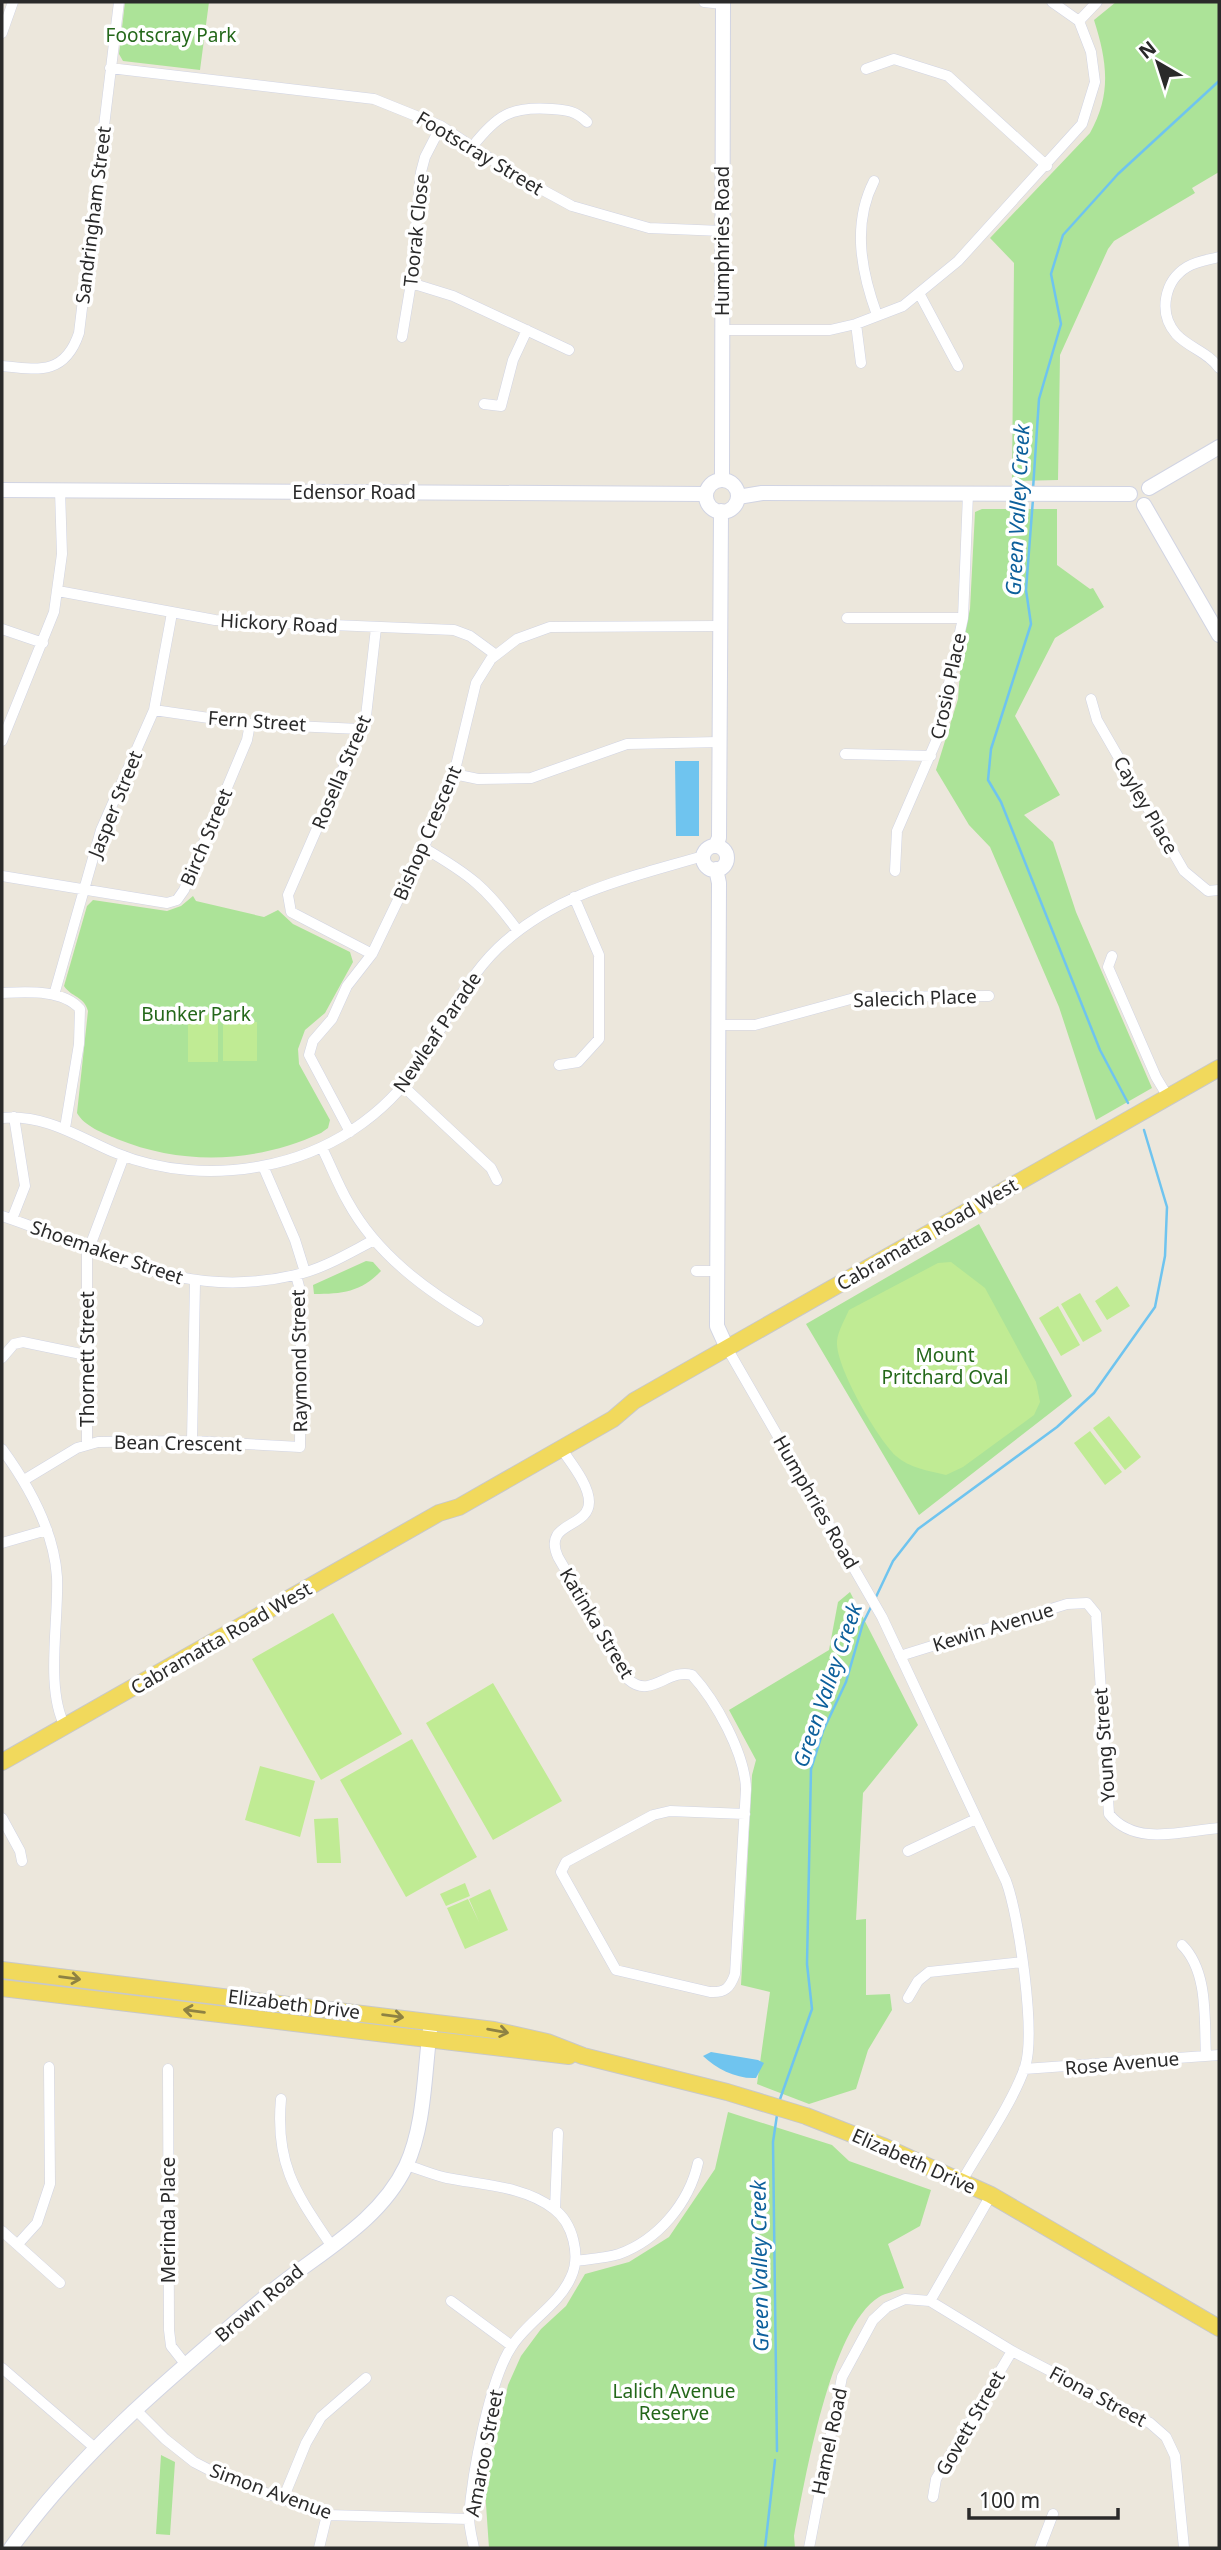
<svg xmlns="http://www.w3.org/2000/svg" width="1221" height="2550" viewBox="0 0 1221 2550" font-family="'Noto Sans',sans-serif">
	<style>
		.green { fill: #ace398 }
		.pitch { fill: #c0eb94 }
		.water { fill: #6fc4ef }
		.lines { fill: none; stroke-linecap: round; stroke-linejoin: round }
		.stream { stroke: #6fc4ef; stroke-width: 2.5 }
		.street-casing { stroke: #d1d4e3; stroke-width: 11 }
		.secondary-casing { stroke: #d1d4e3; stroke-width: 16 }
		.primary-casing { stroke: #c8c8c8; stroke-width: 18 }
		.street { stroke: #fff; stroke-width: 10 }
		.secondary { stroke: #fff; stroke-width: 14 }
		.primary { stroke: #f1d95c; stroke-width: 16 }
		.oneway { stroke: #8e8243 }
		.labels { text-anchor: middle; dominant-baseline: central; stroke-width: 7; stroke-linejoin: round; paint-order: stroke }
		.park-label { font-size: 19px; fill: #24681a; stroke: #fff }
		.street-label { font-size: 19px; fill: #2a2a2a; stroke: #fff }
		.water-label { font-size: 21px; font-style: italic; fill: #0d609c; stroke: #fff }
	</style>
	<rect width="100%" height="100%" fill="#ece7dc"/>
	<path class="green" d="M125 2H209L200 70 123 61 119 54Z
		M1116 2H1219V172L1192 188 1195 193 1114 241 1108 249 1060 355 1058 480 1012 481 1014 263 990 238 1090 133C1112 94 1107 61 1094 20Z
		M982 509H1057V565L1090 589 1093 588 1104 607 1055 638 1015 716 1060 795 1024 815 1053 842 1076 912 1152 1088 1096 1120 1059 1007 990 847 969 825 936 770 958 699 962 645 970 609 975 512Z
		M193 896 196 901 264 917 278 910 293 924 350 952 353 962 325 1013 305 1030 298 1049 299 1064 330 1120 328 1128 321 1133C255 1163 184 1166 117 1139 103 1133 84 1126 77 1113L88 1011C84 996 71 997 64 986L87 906 93 900 167 911 181 906Z
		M979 1224 1072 1396 919 1515 806 1324Z
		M366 1261 373 1262 381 1271C361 1292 342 1294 314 1294L313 1285Z
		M850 1592 918 1725 863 1793 856 1920 866 1919V1995L890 1994 892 2010 868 2050 856 2089 809 2104 757 2084 770 1992 741 1985 752 1775 756 1760 729 1710 829 1650 838 1602Z
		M728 2112 832 2145 849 2161 931 2190 920 2226 888 2244 904 2288C896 2291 886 2293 879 2297 830 2327 805 2481 794 2536L795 2548H489L485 2490 508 2385 521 2356 541 2329 566 2306 585 2274 629 2262 669 2237 715 2169Z
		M161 2455 175 2462 170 2535 156 2534Z"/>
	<path class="pitch" d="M188 1014 218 1015V1062H188Z
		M223 1022H257V1061H223Z
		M951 1262 985 1288 1036 1382 1040 1402 1034 1415 963 1467 946 1475C930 1471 909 1468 896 1456 877 1438 835 1366 837 1341 838 1331 845 1319 849 1310L938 1263Z
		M1117 1286 1130 1306 1107 1320 1095 1301Z
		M1080 1293 1102 1331 1083 1342 1061 1304Z
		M1058 1306 1080 1345 1061 1356 1039 1318Z
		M1109 1416 1141 1457 1125 1470 1093 1428Z
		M1090 1431 1122 1472 1105 1485 1074 1443Z
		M333 1613 402 1734 321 1780 252 1659Z
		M493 1683 562 1801 493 1840 426 1723Z
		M412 1739 477 1857 406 1897 340 1780Z
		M260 1766 315 1781 300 1837 245 1820Z
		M338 1818 341 1863H317L314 1819Z
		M465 1883 470 1896 446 1906 440 1894Z
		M490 1889 508 1930 465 1949 447 1908 468 1899 479 1922 469 1899Z"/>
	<path class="water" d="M675 761H699V836H676Z
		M711 2052 758 2060 764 2063 756 2078C736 2079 717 2069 703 2056Z"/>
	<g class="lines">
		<path class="stream" d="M1033 489 1039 399 1061 324 1051 274 1063 235 1118 174 1219 81
			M1033 499 1026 590 1031 624 991 749 988 780 1001 802 1100 1050 1128 1103
			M875 1599 893 1561 918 1529 1057 1427 1094 1393 1155 1307 1165 1256 1167 1207 1144 1130
			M779 2102 812 2009 807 1964 811 1769 823 1731 846 1682 863 1623 872 1605
			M777 2451 773 2142 777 2115
			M765 2548 775 2460"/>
		<defs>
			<path id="street" d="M704 2 723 4
				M1079 21 1097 2
				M2 33 13 2
				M110 68 374 99 441 126 515 175 572 206 649 228 722 231
				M866 69 894 59 948 76 1047 166
				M472 147C497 115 511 106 552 109 567 110 576 111 587 122
				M874 181C852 224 861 271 877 315
				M1219 257C1208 260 1197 261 1187 267 1164 281 1158 313 1176 334 1189 348 1208 352 1219 368
				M411 283 453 296 569 350
				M919 293 958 366
				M856 324 861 363
				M722 330H830L856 324 903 306 958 261 1082 124 1095 82 1091 52 1079 21 1052 2
				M402 337 411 283 421 172 425 157 441 126
				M2 366C39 370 65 375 79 333L119 2
				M484 404 501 406 513 360 527 330
				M58 591 215 620 454 630 470 636 496 655
				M847 618H963
				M2 629 43 643
				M1091 699 1097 720 1184 871 1208 891 1219 890
				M154 710 250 724 360 729
				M2 741 54 612 62 554 60 490
				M845 754 931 756
				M454 774 478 779 531 778 627 744 719 742
				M424 848C470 875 486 887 518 931
				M895 871 897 831 937 739 963 618 968 494
				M2 876 167 903 177 900 184 890 247 740 250 724
				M372 954 291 912 288 895 366 716 376 628
				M1112 956 1108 967 1156 1077 1168 1097
				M2 993C26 992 63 989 80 1009L79 1044 65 1128
				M54 995 101 830 154 710 172 613
				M719 1025H755L858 997 989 996
				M559 1065 578 1062 599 1039V955L574 897
				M403 1086 491 1168 497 1180
				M2 1118C46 1114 78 1137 116 1153 162 1172 214 1175 262 1166 327 1154 385 1117 421 1061 446 1023 464 981 498 948 557 892 629 878 703 856
				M350 1132 309 1055 313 1041 332 1019 347 986 372 954 436 821 454 774 476 683 491 659 517 639 550 627 720 626
				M322 1148C331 1166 338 1185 348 1202 377 1255 427 1291 478 1321
				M263 1166 295 1240 305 1272
				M2 1216C105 1250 181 1302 295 1275 323 1269 349 1253 374 1240
				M12 1219 25 1186 14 1117
				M696 1271H717
				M727 1348 882 1617 1006 1881C1019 1915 1036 2034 1025 2067 1013 2102 981 2148 962 2181
				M2 1358 14 1344 23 1342 86 1355
				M192 1441 195 1282
				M87 1444V1254L124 1156
				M561 1448C570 1462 589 1484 589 1502 589 1529 542 1521 558 1557L629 1680C651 1699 668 1668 692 1675 716 1701 745 1754 746 1789L735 1974C730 1988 725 1993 710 1992L616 1970 561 1872 566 1862 653 1815 670 1811 745 1814
				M2 1449C29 1486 54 1530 57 1577 59 1620 45 1689 65 1726
				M24 1480 77 1448 98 1442 192 1441 300 1447 301 1294 296 1275
				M2 1543 47 1530
				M900 1656 1067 1604 1087 1603 1096 1614 1109 1814C1135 1847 1183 1831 1219 1828
				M2 1818 20 1851 22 1861
				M908 1851 976 1819
				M1182 1945C1209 1972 1204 2021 1206 2056
				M908 1998 918 1981 929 1972 1022 1962
				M168 2069 169 2330 171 2346 186 2365
				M1024 2069 1219 2055
				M281 2099C275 2165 296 2193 331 2245
				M406 2165C420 2169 433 2175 447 2178 483 2185 524 2186 554 2209 573 2223 581 2256 571 2277 559 2305 528 2321 512 2346 489 2380 472 2475 469 2517 469 2527 472 2538 474 2548
				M555 2209 558 2133
				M2 2231 60 2283
				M18 2244 37 2223 50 2184 49 2067
				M576 2261C590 2259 606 2258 619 2254 658 2240 689 2203 698 2163
				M451 2301 512 2346
				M930 2301 991 2195
				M2 2368 95 2448
				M135 2409 165 2439 194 2462 227 2479 327 2515 469 2519
				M933 2497 936 2479 1012 2351
				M283 2499 306 2443 321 2417 366 2378
				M319 2548 327 2515
				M809 2548 842 2377 873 2320 887 2307 905 2299 930 2301 1012 2351 1150 2423 1166 2437 1175 2456 1184 2548
				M1040 2548 1053 2514"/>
			<path id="secondary" d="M722 480 723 2
				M706 496a16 16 0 1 1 32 0a16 16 0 1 1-32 0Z
				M1149 488 1219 447
				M2 490 706 494
				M738 497 762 493 1130 494
				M1144 505 1219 635
				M715 846 719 838 721 511
				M703 858a12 12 0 1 1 24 0a12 12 0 1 1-24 0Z
				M716 869 719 883 717 1326 727 1348
				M11 2548C83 2448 178 2371 271 2292 318 2253 379 2223 406 2166 425 2125 424 2074 430 2030"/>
			<path id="primary" d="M2 1762 439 1513 459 1507 613 1419 634 1401 1219 1068
				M2 1970 494 2030 547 2042 583 2056 727 2092 806 2116 885 2147 991 2195 1219 2328
				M2 1988 569 2056"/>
		</defs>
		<use href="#street" class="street-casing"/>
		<use href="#secondary" class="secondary-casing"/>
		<use href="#primary" class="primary-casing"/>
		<use href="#street" class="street"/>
		<use href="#secondary" class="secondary"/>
		<use href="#primary" class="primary"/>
	</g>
	<defs><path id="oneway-shaft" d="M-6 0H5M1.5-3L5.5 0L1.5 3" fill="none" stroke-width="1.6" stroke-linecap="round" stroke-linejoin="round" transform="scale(1.75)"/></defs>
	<g class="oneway">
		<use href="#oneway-shaft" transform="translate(70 1978) rotate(7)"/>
		<use href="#oneway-shaft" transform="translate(194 2011) rotate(-173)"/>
		<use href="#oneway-shaft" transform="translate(393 2016) rotate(7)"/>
		<use href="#oneway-shaft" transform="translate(498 2031) rotate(10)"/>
	</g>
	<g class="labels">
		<g class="park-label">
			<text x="171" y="35">Footscray Park</text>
			<text x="196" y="1014">Bunker Park</text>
			<text x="945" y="1355">Mount<tspan x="945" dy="22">Pritchard Oval</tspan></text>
			<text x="674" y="2391">Lalich Avenue<tspan x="674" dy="22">Reserve</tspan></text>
		</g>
		<g class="street-label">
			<text transform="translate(480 153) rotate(31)">Footscray Street</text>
			<text transform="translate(93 215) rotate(-83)">Sandringham Street</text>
			<text transform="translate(416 230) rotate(-84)">Toorak Close</text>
			<text transform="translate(722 241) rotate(-90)">Humphries Road</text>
			<text x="354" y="492">Edensor Road</text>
			<text transform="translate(279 623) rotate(3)">Hickory Road</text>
			<text transform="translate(948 686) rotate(-78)">Crosio Place</text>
			<text transform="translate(257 721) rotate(4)">Fern Street</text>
			<text transform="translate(341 772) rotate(-67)">Rosella Street</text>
			<text transform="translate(115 804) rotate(-68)">Jasper Street</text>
			<text transform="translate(1146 805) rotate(60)">Cayley Place</text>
			<text transform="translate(427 833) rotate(-67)">Bishop Crescent</text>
			<text transform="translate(206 837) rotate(-67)">Birch Street</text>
			<text transform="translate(915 998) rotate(-2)">Salecich Place</text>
			<text transform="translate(437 1032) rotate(-56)">Newleaf Parade</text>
			<text transform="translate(927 1234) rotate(-30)">Cabramatta Road West</text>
			<text transform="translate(107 1252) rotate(19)">Shoemaker Street</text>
			<text transform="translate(87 1359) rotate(-90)">Thornett Street</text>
			<text transform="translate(299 1361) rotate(-91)">Raymond Street</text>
			<text transform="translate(178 1443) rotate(1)">Bean Crescent</text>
			<text transform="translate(816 1502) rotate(60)">Humphries Road</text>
			<text transform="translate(597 1623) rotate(59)">Katinka Street</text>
			<text transform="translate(993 1627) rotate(-17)">Kewin Avenue</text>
			<text transform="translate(221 1638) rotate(-30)">Cabramatta Road West</text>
			<text transform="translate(1104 1745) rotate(-94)">Young Street</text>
			<text transform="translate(294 2004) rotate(7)">Elizabeth Drive</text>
			<text transform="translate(1122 2063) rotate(-5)">Rose Avenue</text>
			<text transform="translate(914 2161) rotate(24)">Elizabeth Drive</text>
			<text transform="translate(168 2220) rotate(-90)">Merinda Place</text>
			<text transform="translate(259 2303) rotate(-40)">Brown Road</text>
			<text transform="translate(1098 2396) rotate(28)">Fiona Street</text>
			<text transform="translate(970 2423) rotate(-60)">Govett Street</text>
			<text transform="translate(829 2441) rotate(-78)">Hamel Road</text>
			<text transform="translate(484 2453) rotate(-79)">Amaroo Street</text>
			<text transform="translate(271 2491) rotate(20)">Simon Avenue</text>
		</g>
		<g class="water-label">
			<text transform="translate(1017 510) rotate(-87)">Green Valley Creek</text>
			<text transform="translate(827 1685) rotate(-71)">Green Valley Creek</text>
			<text transform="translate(759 2266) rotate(-91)">Green Valley Creek</text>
		</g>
	</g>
	<rect width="1221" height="2550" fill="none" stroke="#2a2a2a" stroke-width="7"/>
	<g transform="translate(1158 63) rotate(321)" stroke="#ffffff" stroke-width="5" paint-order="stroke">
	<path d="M0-5L12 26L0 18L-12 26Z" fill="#2a2a2a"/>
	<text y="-10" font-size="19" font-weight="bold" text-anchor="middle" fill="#2a2a2a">N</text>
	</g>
	<path d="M969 2508v10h149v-10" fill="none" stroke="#2a2a2a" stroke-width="3.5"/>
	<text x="979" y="2508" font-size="21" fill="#2a2a2a" stroke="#ffffff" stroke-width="5" paint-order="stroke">100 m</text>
</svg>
